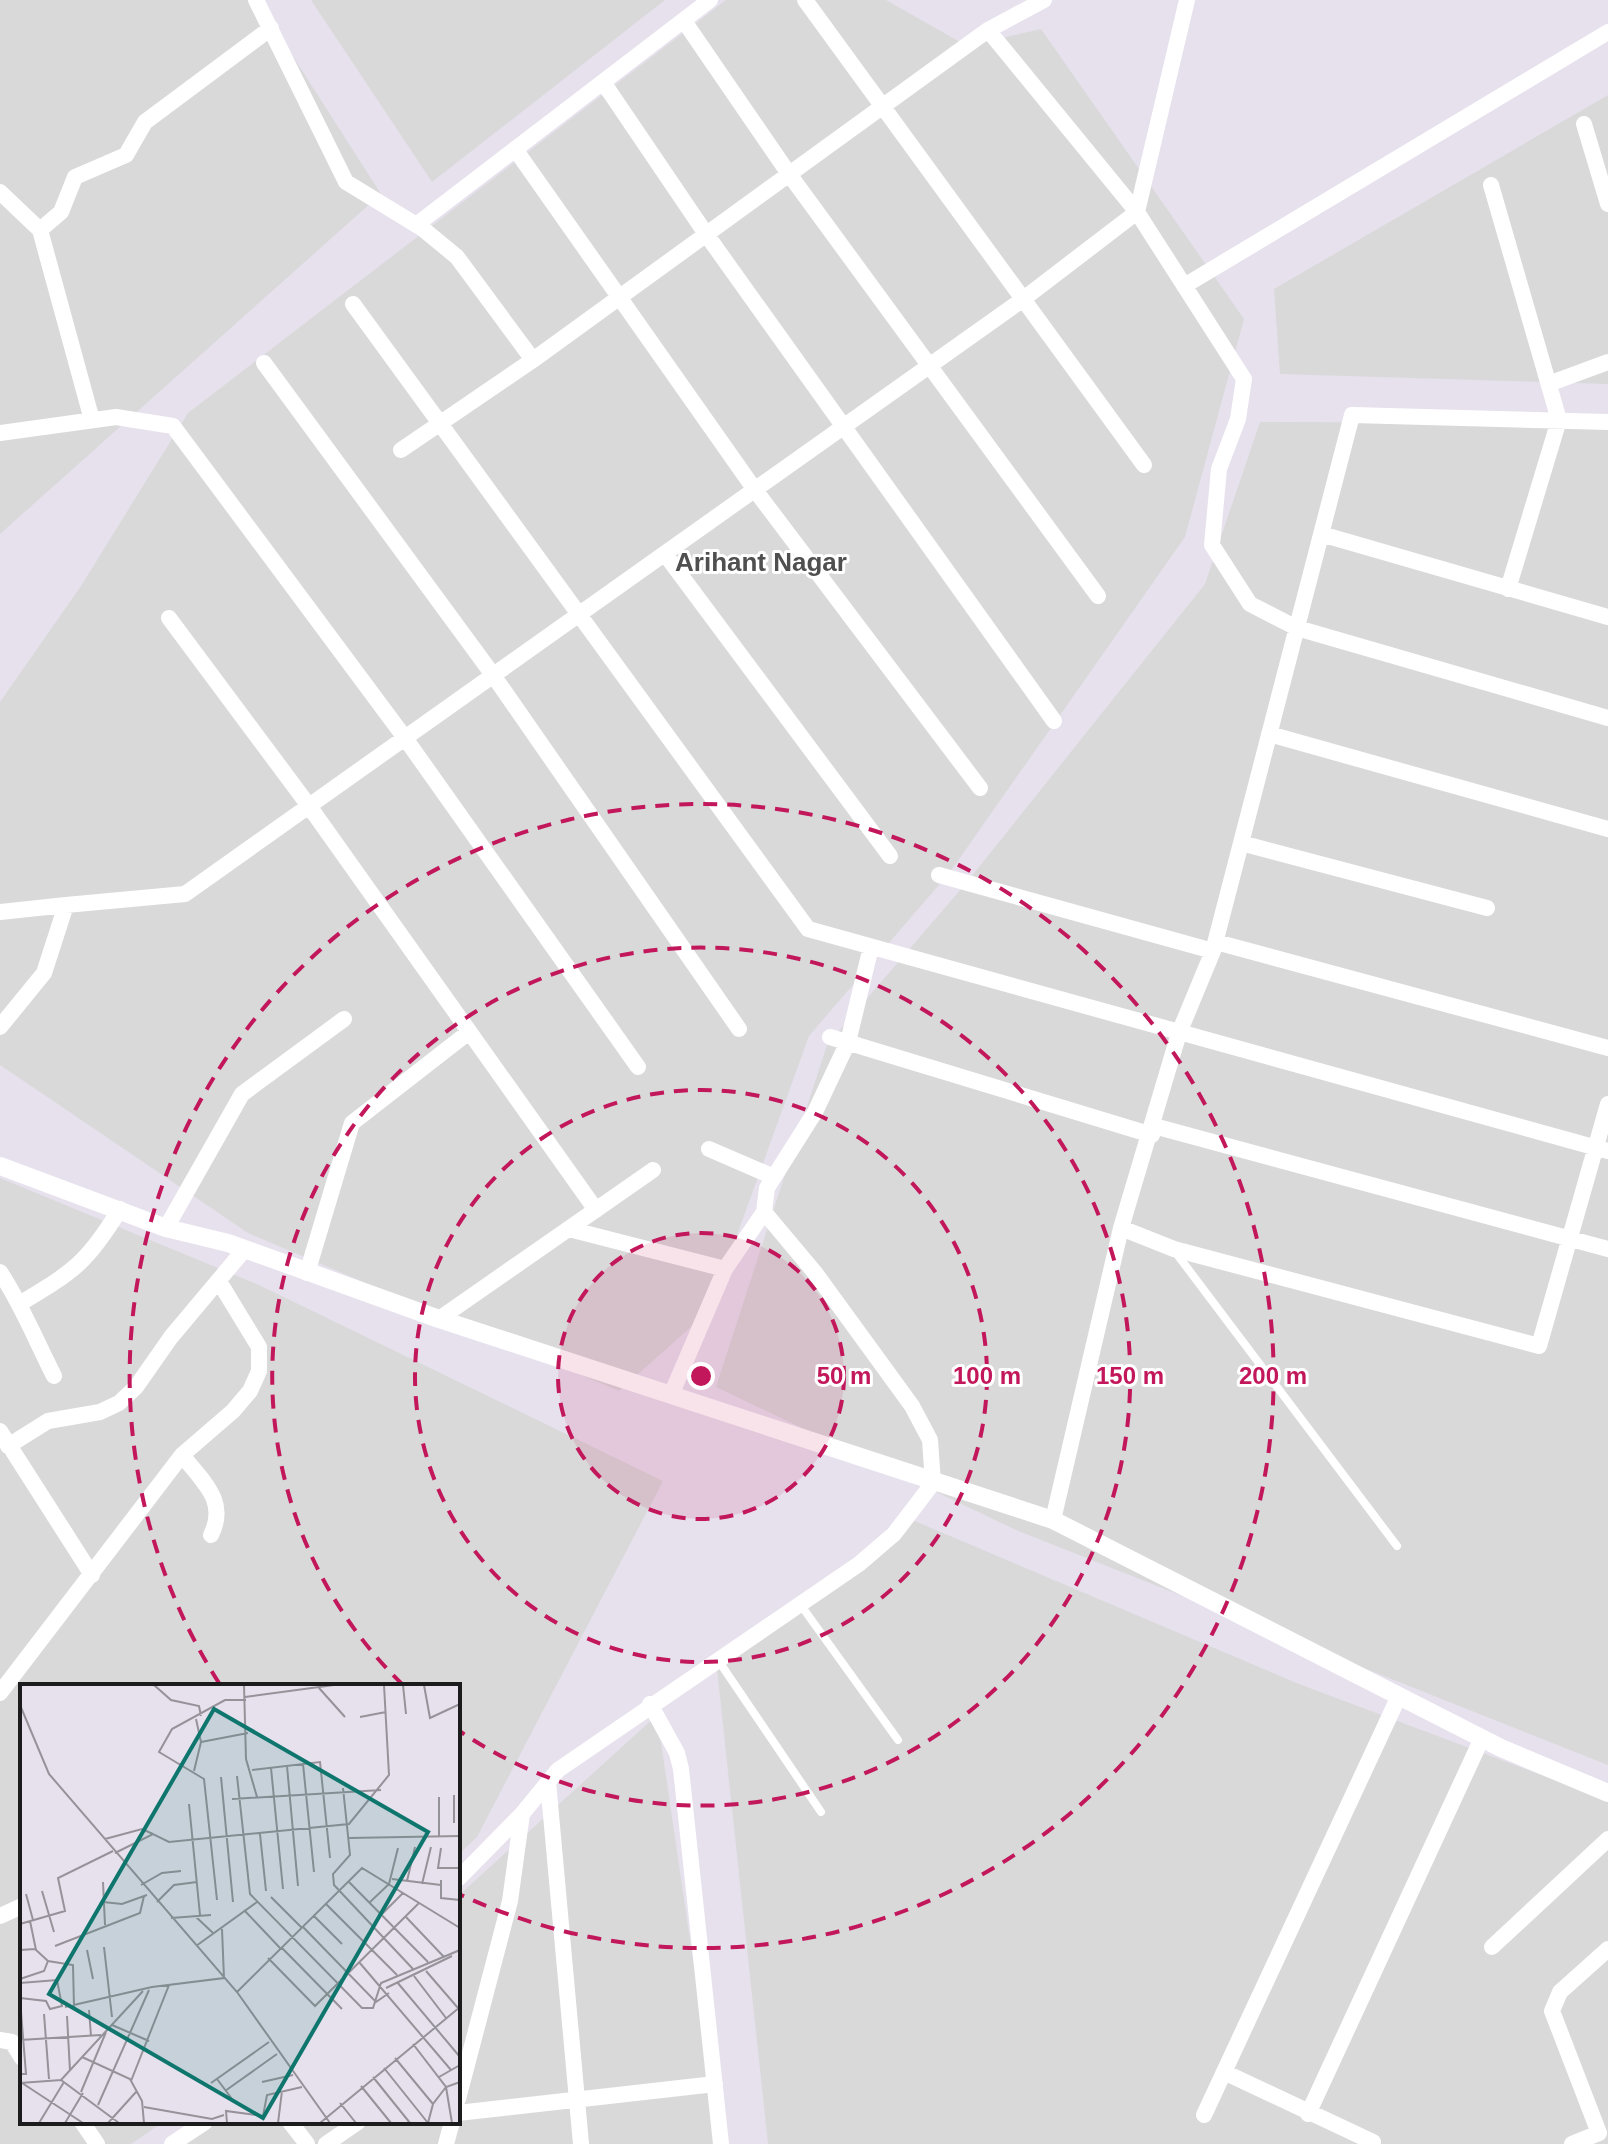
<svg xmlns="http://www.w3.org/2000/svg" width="1608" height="2144" viewBox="0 0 1608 2144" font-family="Arial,sans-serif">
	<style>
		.residential { fill: #d9d9da }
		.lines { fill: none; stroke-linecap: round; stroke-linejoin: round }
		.service { stroke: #fff; stroke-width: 8 }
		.minor { stroke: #fff; stroke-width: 16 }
		.tertiary { stroke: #fff; stroke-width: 18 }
		.ring { fill: none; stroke: #c2185b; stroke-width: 4; stroke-dasharray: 14 10 }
		.labels { text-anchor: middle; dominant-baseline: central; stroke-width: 6; stroke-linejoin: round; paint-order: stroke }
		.neighbourhood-label { font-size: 26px; font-weight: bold; fill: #4f4f4f; stroke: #fff }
		.inset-road { fill: none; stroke: #969299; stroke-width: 2 }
		.view { fill: #0f766e; fill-opacity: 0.15; stroke: #0f766e; stroke-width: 4 }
		.inset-edge { fill: none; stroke: #1c1c1c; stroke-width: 4 }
		.centre { fill: #c2185b; stroke: #fff; stroke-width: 4 }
		.ring-label { font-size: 24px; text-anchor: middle; font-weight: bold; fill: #c2185b; stroke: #fff; stroke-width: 6; stroke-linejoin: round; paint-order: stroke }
	</style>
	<rect width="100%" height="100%" fill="#e7e1ed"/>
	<path class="residential" d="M0 0H257L381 194 0 534Z
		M311 0H665L432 182Z
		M726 0H886L967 46 1041 29 1244 319 1185 537 950 872 809 1036 710 1310 619 1391 248 1233 0 1065V702L81 586 188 413Z
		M1608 95V384L1280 374 1274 289Z
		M1260 422 1608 423V1765L1016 1530 716 1387 827 1045 967 882 1205 584Z
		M0 1178 259 1285 663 1481 477 1837 458 1855V1686H22V2122H163L131 2144H0Z
		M910 1519 1299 1684 1608 1800V2144H768L716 1660Z
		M657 1715 720 2144H175L205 2122H458V1896Z"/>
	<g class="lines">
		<path class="service" d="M1176 1253 1397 1546
			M800 1604 898 1740
			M718 1660 821 1812"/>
		<path class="minor" d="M256 0 346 182 423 229 457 257 533 360
			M805 0 1144 465
			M684 21 789 174 1098 596
			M988 30 1137 212 1244 379 1238 419 1219 469 1212 545 1250 604 1297 628 1608 718
			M603 82 706 234 1054 721
			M1584 124 1608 204
			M515 149 755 490 980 788
			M1491 185 1559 420 1508 589
			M0 192 40 230 92 420
			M416 225 710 0
			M40 230 61 212 75 177 126 155 145 122 271 28
			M1184 286 1608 32
			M353 304 808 929 1608 1151
			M264 363 493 675 739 1029
			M1551 383 1608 362
			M0 433 116 417 173 426 405 738 638 1067
			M401 450 533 360 988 30 1044 0
			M1321 534 1608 617
			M665 554 890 856
			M169 618 309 806 596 1210
			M1269 734 1608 829
			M1241 843 1487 908
			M939 875 1213 951
			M0 912 66 905
			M1216 942 1608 1048
			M0 1027 44 973 66 905 185 894 1022 300 1137 212 1187 0
			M830 1037 1152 1135
			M1154 1126 1608 1249
			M709 1149 774 1177
			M166 1228 242 1094 344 1019
			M1121 1228 1174 1249 1539 1346 1608 1104
			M569 1229 725 1269
			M0 1272C22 1305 36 1341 54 1376
			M307 1273 352 1123 469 1032
			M21 1303C74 1271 87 1263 120 1209
			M439 1319 653 1170
			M671 1395 725 1269 764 1212 767 1188 815 1112 848 1042 871 947
			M0 1431 92 1575
			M8 1446 48 1421 100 1412 119 1403 136 1387 171 1337 244 1250
			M182 1455C203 1482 228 1501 211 1535
			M1053 1520 1121 1228 1179 1033 1213 951 1352 415 1608 422
			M0 1693 182 1455 233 1411 250 1391 259 1371V1347L220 1283
			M650 1704 677 1753 681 1769 721 2144
			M548 1782 581 2144
			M458 1879 522 1814 558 1770 859 1564 894 1534 933 1483 930 1440 912 1406 816 1274 764 1212
			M0 1916 22 1906
			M1492 1947 1608 1839
			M0 2040 12 2042 22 2058
			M1226 2073 1373 2142
			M458 2099 510 1901 522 1814
			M458 2113 715 2084
			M1308 2114 1482 1738
			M1204 2115 1399 1696
			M82 2122 97 2144
			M290 2122 307 2144
			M172 2144 205 2122
			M326 2144 358 2122
			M446 2144 452 2122
			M1572 2144 1599 2133 1552 2011 1560 1992 1608 1949"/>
		<path class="tertiary" d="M0 1166 166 1228 228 1243 439 1319 1053 1520 1501 1748 1608 1793"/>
	</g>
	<circle cx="701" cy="1376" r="143" fill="#c2185b" fill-opacity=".12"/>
	<g class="ring">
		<circle cx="701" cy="1376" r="143"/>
		<circle cx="701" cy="1376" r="286"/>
		<path d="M403 1685A429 429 0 1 1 458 1730"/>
		<path d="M219 1683A572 572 0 1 1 459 1894"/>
	</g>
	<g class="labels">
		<g class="neighbourhood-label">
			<text x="761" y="562">Arihant Nagar</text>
		</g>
	</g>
	<g transform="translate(20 1684)">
		<rect width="440" height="440" fill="#e7e1ed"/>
		<path class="inset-road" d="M134 1 151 16 179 22 181 32M224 1 226 75 237 113M383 1 386 30M404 1 410 34 440 20M299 4 325 33M225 13 314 1M0 21 29 90 217 308 310 439M340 33 366 28M181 58 228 49M283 80 294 188M267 82 278 202M251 84 263 205M232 86 300 78 310 174M174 87 181 58 176 35M217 92 230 210 342 324H353L361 299 440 266M201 93 213 218M323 104 330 171 313 190 314 201 393 285M434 111V139M419 113V152M212 115 361 106M169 120 180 231M240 150 246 207M329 154 440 152M85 155 122 145 133 150M421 164 418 184H440M95 169 133 150 149 158 329 140 369 91 364 1M372 195 421 201M421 196V214L440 216M328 197 408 278M387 197 395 163M83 198 85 241M402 200 411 163M121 201 142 189 161 187M22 207 34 248M6 210 13 236M251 213 282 244M197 216 184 95 139 68 152 45 205 16H226M83 218 102 220 127 211M137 218 154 201 177 198M349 219 369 200 378 164M306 220 377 291M224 226 260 264M361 231 383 209M175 232 193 249M294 232 322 260M385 232 424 273M151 234 191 231M10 237 16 266M0 240 45 227 38 194 93 167M283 243 356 318 369 309M35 262 120 229 124 212M176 262 237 218M84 263 92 333M262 264 322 325M0 266 15 265 28 277 53 281 54 323M67 266 73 295M248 274 295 322 399 219M339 278 431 386M406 287 438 324M394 292 426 334M0 295 24 287 28 277M377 298 440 373M0 299 37 296 42 322 30 325 26 317 0 314M366 304 432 272M217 308 342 184 440 244M45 323 132 303 204 294 202 245M69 326 71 352M24 330 29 395M47 332 50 387M92 341 129 357M0 356 81 351M393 360 426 403 432 439M62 373 110 395 122 417 124 439M375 374 413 420M364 384 408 439M0 390H6L1 328M353 393 390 439M419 393 440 381M197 395 212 415M41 396 123 307M111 397 149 301M242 398 273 391M0 399 41 396 99 439M2 399 63 439M191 399 249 358M341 402 371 439M205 407 257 370M61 408 86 348M320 419 336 439M78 421 129 306M124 423 192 435 204 431M19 439 44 398M45 439 63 409M88 439 116 408M207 439 206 427 243 432 247 411 282 403M258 439 262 407M300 439 440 323M408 439 413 420 426 403 440 398"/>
		<path class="view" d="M194 25 408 148 243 434 29 310Z"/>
		<rect width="440" height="440" class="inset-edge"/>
	</g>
	<circle cx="701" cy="1376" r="12" class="centre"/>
	<g class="ring-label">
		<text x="844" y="1384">50 m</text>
		<text x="987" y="1384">100 m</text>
		<text x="1130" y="1384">150 m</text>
		<text x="1273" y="1384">200 m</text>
	</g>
</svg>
